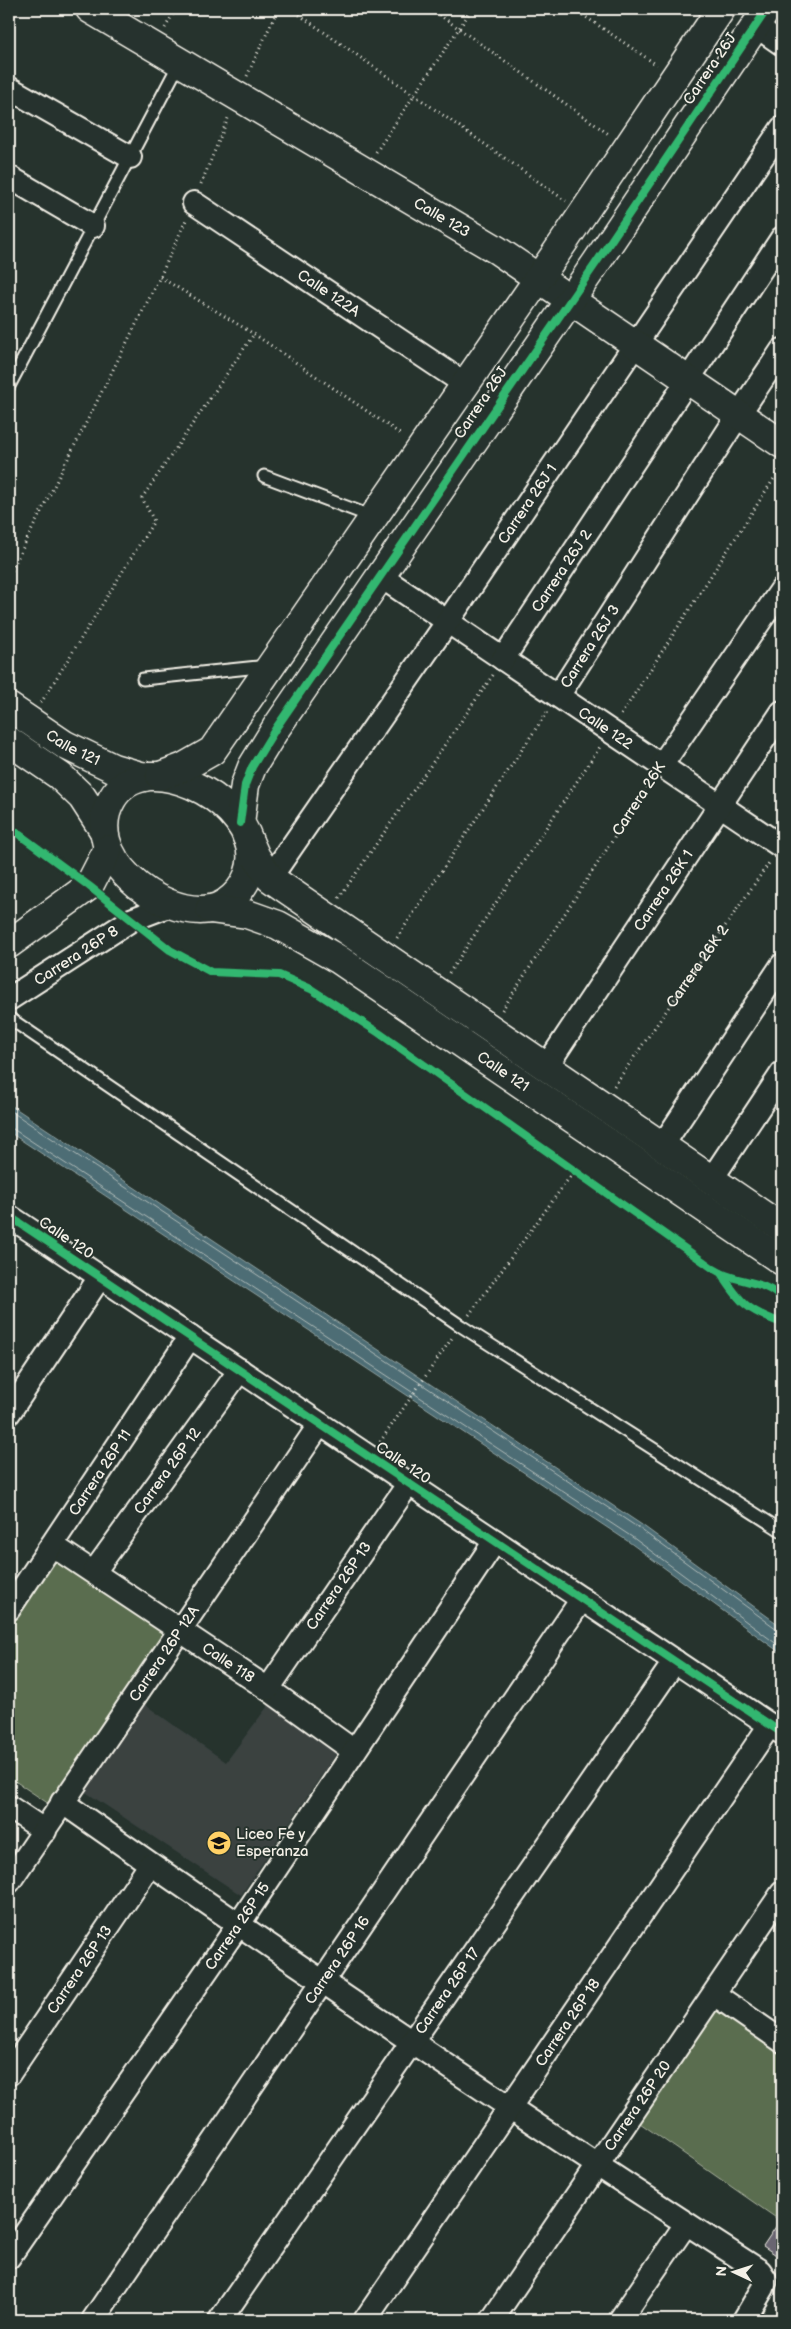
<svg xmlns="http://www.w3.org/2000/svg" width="791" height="2329" viewBox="0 0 791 2329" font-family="'Balsamiq Sans',sans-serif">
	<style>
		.built { fill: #3a4241 }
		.green { fill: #5a6d50; stroke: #a7af9c }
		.water { fill: #4d6d74; stroke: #90a2a2 }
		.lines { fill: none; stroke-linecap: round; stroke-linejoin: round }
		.shore { stroke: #b1bcba; stroke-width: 1 }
		.building { fill: #696571; stroke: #f4f1e8 }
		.lane-casing { stroke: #f4f1e8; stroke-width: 15 }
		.street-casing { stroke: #f4f1e8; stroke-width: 26 }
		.secondary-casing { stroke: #f4f1e8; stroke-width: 31 }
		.path { stroke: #f4f1e8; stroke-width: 3; stroke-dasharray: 1 4; stroke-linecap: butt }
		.lane { stroke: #26332d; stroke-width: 11 }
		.street { stroke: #26332d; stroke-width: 22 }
		.secondary { stroke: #26332d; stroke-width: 28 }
		.cycleway-casing { stroke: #26332d; stroke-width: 11 }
		.cycleway { stroke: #33b770; stroke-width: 8 }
		.labels { text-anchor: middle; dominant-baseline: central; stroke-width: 4; stroke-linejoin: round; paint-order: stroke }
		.street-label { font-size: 15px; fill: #f4f1e8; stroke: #26332d }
		.poi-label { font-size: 15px; fill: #f4f1e8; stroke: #26332d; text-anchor: start }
	</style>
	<rect width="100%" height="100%" fill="#26332d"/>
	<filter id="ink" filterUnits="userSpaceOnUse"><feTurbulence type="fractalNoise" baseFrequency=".02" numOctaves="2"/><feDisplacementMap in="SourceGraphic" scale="10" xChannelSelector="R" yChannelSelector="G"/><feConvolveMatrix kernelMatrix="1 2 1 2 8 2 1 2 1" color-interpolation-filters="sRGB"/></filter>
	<g filter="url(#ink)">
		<path class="built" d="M273 1699 342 1745 241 1895 84 1791 144 1704 226 1762Z"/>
		<path class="green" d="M56 1558 167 1632 52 1806 9 1777V1630Z
			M717 2003 782 2047V2222L637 2121Z"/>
		<path class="water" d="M9 1104 642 1525 782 1627V1654L629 1542 9 1132Z"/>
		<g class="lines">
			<path class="shore" d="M9 1110 640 1529 777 1629 782 1630
				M9 1128 13 1129 632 1537 782 1648"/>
		</g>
		<path class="building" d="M777 2225 782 2229V2259L763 2246Z"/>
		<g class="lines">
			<defs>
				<path id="lane" d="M9 386 180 62
					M264 476 373 517
					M143 679 268 666
					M9 1018 461 1326 782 1531"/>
				<g id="street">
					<path d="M756 26 782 44"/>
					<path d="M9 88 130 157"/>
					<path d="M9 177 93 226"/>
					<path id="s2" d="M194 203 465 384"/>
					<path id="s3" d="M380 576 782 847"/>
					<path id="s4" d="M503 659 782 238"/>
					<path id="s5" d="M558 696 739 414 782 350"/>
					<path d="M661 766 782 589"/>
					<path id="s6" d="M270 878 448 621 782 128"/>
					<path id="s7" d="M9 999 131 920 173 904"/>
					<path id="s8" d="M546 1067 782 712"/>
					<path d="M662 1146 782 965"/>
					<path d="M711 1180 782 1073"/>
					<path d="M9 1216 782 1733"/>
					<path d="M9 1413 100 1277"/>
					<path id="s9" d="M52 1545 268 1689 354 1751"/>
					<path id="s10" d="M94 1572 240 1370"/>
					<path id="s11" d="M9 1609 190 1337"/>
					<path id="s12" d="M268 1689 409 1483"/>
					<path d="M62 1802C136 1854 210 1905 285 1956 442 2063 600 2168 760 2271L766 2280 763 2288 744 2320"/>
					<path d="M9 1807 45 1831"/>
					<path id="s13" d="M9 1882 320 1424"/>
					<path d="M714 1994 782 2041"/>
					<path id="s14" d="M9 2074 150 1865"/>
					<path id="s15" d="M9 2257 239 1924 495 1541"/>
					<path id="s16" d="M93 2320 582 1599"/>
					<path id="s17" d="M220 2320 675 1661"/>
					<path id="s18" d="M365 2320 770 1725"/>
					<path id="s19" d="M492 2320 782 1893"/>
					<path d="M620 2320 686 2224"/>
				</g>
				<g id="secondary">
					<path id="s20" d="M90 9 497 250 782 444"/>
					<path id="s21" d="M9 707 65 745 113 768 144 777"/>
					<path d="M9 741 60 776 82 797 104 831"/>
					<path d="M149 776C204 773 282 836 239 891 232 899 222 907 211 909 158 918 79 854 112 799 120 785 134 778 149 776Z"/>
					<path d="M160 776 184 767 212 751 563 243 721 9"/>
					<path d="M240 823 245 785 252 767 276 728 596 263 767 9"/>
					<path d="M247 837 256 857 270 878 782 1228"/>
					<path id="s22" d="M210 909 247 914 278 925 338 959 782 1261"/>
					<path d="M9 944 89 886 108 849"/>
				</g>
			</defs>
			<use href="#lane" class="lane-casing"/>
			<use href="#street" class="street-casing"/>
			<use href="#secondary" class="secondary-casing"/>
			<g class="path">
				<path d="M291 9 566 201"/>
				<path d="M431 9 610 135"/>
				<path d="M574 9 657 65"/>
				<path d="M165 28 176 9"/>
				<path d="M247 76 278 9"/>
				<path d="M376 152 472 9"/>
				<path d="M201 184 229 116"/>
				<path d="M160 277 254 334 402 435"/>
				<path d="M9 575 160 277 186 220"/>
				<path d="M41 703 154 521 142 498 254 334"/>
				<path d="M621 715 782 466"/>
				<path d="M339 898 493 675"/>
				<path d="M397 938 547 712"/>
				<path d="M449 973 600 747"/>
				<path d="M502 1010 650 783"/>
				<path id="s1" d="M614 1086 769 863"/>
				<path d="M469 1315 575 1170"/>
				<path d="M380 1442 452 1338"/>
			</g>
			<use href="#lane" class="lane"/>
			<use href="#street" class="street"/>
			<use href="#secondary" class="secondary"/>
			<defs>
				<path id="cycleway" d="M240 823 245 785 252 767 276 728 596 263 767 9
					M9 827 89 886 170 950 211 972 279 975 311 989 379 1033 704 1262C709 1266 715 1270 721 1273 742 1283 766 1281 782 1299
					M9 1216 782 1733
					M721 1273C740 1303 748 1311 782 1323"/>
			</defs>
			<use href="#cycleway" class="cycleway-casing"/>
			<use href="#cycleway" class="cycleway"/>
		</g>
	</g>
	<defs>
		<symbol id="school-disc" viewBox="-11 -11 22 22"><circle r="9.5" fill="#ffd166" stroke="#26332d"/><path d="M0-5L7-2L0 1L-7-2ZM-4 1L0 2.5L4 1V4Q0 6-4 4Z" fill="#111"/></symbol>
	</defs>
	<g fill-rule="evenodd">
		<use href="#school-disc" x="205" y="1829" width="28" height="28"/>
	</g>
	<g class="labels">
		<g class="street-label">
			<text transform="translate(710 69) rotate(-56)">Carrera 26J</text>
			<text stroke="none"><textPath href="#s20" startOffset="409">Calle 123</textPath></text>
			<text stroke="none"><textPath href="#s2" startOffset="162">Calle 122A</textPath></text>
			<text transform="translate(481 403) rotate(-56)">Carrera 26J</text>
			<text stroke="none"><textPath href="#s6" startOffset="454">Carrera 26J 1</textPath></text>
			<text stroke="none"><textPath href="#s4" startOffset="106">Carrera 26J 2</textPath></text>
			<text stroke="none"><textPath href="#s5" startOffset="59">Carrera 26J 3</textPath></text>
			<text stroke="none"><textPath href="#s3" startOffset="272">Calle 122</textPath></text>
			<text stroke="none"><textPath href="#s21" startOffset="76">Calle 121</textPath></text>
			<text transform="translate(639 799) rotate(-57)">Carrera 26K</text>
			<text stroke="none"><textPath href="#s8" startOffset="212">Carrera 26K 1</textPath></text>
			<text stroke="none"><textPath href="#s7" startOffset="80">Carrera 26P 8</textPath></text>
			<text stroke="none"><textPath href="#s1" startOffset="146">Carrera 26K 2</textPath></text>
			<text stroke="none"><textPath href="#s22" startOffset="339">Calle 121</textPath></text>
			<text transform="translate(66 1238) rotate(34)">Calle 120</text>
			<text transform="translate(403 1463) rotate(34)">Calle 120</text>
			<text stroke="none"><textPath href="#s10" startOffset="125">Carrera 26P 12</textPath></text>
			<text stroke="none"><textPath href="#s11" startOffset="164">Carrera 26P 11</textPath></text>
			<text stroke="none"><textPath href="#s12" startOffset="125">Carrera 26P 13</textPath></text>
			<text stroke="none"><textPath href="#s13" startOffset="276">Carrera 26P 12A</textPath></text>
			<text stroke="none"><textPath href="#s9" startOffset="212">Calle 118</textPath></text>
			<text stroke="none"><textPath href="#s15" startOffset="402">Carrera 26P 15</textPath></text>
			<text stroke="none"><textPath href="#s16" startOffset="435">Carrera 26P 16</textPath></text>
			<text stroke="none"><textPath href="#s14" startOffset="126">Carrera 26P 13</textPath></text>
			<text stroke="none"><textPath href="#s17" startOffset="400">Carrera 26P 17</textPath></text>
			<text stroke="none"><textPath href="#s18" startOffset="360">Carrera 26P 18</textPath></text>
			<text stroke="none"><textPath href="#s19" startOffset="259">Carrera 26P 20</textPath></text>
		</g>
		<g class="poi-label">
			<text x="236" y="1834">Liceo Fe y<tspan x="236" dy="17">Esperanza</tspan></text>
		</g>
	</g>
	<rect width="791" height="2329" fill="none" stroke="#26332d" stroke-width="30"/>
	<rect x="15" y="15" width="761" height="2299" fill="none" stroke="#f4f1e8" stroke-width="2" filter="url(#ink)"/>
	<g transform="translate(734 2272) rotate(274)" stroke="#26332d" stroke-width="4" paint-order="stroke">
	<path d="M0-4L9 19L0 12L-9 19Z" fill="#f4f1e8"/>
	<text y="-8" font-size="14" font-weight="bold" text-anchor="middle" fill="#f4f1e8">N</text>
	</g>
</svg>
